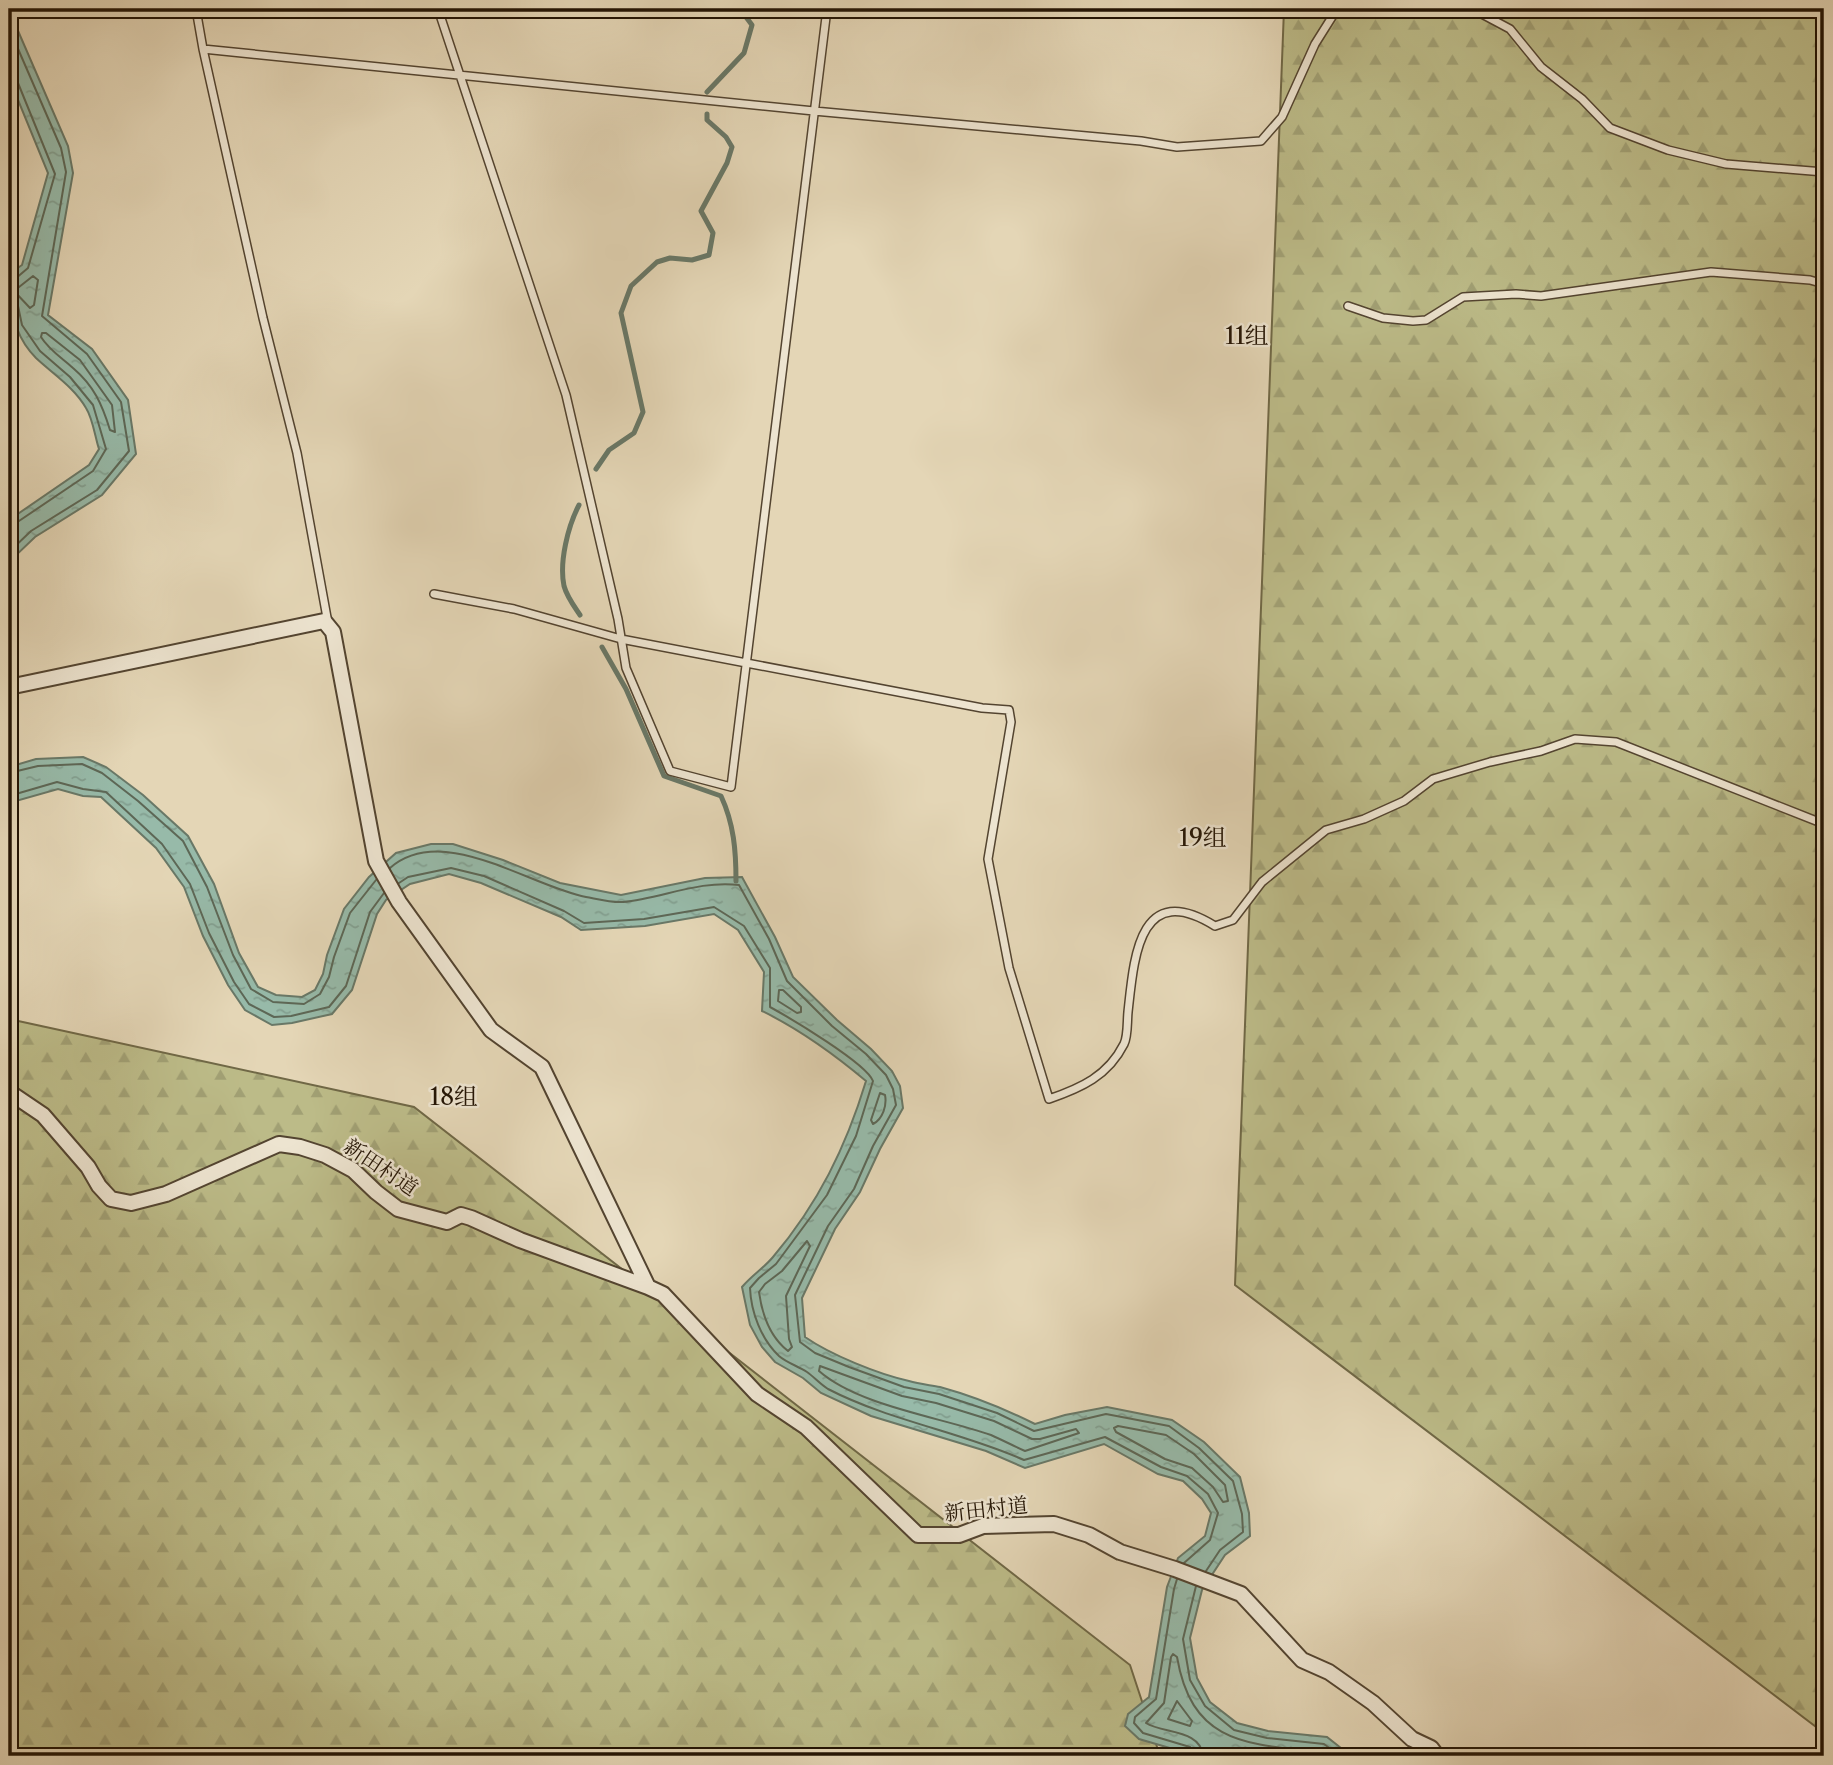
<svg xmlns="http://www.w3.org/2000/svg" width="1833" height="1765" viewBox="0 0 1833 1765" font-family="'Libre Caslon Text','Noto Serif SC',serif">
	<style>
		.forest { fill: url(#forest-firs); stroke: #706846; stroke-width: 2 }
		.water { fill: url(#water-ripples); stroke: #697867; stroke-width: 2 }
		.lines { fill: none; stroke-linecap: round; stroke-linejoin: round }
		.shore { stroke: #5d6756; stroke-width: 2 }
		.stream { stroke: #697867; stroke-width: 5 }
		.service-casing { stroke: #534430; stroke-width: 10 }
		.minor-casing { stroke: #534430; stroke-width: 18 }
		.service { stroke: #ede4d0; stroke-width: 7 }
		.minor { stroke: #ede4d0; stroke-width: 14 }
		.labels { text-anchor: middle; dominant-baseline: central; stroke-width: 5; stroke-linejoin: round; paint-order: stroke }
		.street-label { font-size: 21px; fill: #231404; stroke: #ede4d0 }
		.quarter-label { font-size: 24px; fill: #231404; stroke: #ede4d0 }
	</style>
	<defs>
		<pattern id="forest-firs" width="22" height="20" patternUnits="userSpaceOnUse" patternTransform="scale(1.75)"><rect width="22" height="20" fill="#bcbb88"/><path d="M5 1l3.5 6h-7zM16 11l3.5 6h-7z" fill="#a1a074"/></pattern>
		<pattern id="water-ripples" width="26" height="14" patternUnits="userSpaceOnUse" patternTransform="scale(1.75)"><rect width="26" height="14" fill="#97baa9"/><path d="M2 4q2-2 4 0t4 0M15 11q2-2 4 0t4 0" fill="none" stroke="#829f90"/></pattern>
	</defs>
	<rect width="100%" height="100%" fill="#e4d6b6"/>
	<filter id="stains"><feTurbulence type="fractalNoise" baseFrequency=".00286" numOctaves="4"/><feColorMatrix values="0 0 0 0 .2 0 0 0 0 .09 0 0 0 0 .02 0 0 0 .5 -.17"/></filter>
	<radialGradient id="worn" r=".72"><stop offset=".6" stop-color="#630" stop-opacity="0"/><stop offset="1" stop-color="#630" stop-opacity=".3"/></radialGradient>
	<path class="forest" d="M1284 9H1824V1733L1235 1285Z
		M9 1019 414 1107 1130 1665 1160 1756H9Z"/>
	<path class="water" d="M9 10 68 146 73 173 48 315 92 349 128 400 136 454 102 495 35 537 9 562V520L89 465 99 449C95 437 93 419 86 408 74 387 53 374 36 358 13 335 8 303 12 272L22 265 48 173 9 78Z
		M83 757 106 767 143 795 188 836 214 884 239 953 258 987 276 995 302 997 315 990 323 974 327 955 344 909 369 877 396 853 431 844H453L503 860 560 883 621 895 705 878 742 877 775 937 793 977 837 1020 871 1049 892 1071 900 1086 903 1108 880 1149 860 1192 835 1229 802 1298 805 1337C831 1355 878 1374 909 1381 919 1384 930 1385 940 1387 973 1396 1005 1409 1035 1424L1065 1415 1107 1407 1172 1420 1204 1442 1240 1477 1249 1513 1250 1536 1225 1555 1202 1590 1190 1638 1197 1678 1210 1702 1237 1723 1268 1731 1327 1737 1351 1756H1197L1139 1739 1125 1726 1128 1714 1149 1697 1167 1587 1178 1558 1205 1536 1211 1513 1202 1499 1183 1481 1158 1474 1104 1444 1025 1468 986 1451 871 1416 821 1393 803 1378 775 1362 762 1347 750 1325 742 1287C752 1275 764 1268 773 1257 818 1204 846 1147 866 1081 835 1055 799 1029 762 1011L764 972 738 930 714 914 645 926 581 930 561 917 481 883 449 874 410 884 386 900 377 914 352 990 332 1014 292 1023 272 1025 245 1010 228 985 203 936 184 887 156 848 101 797 83 796 58 789 9 803V767L36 759Z"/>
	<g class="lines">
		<path class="shore" d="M9 28 61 148 66 172 42 316 87 354 121 402 129 451 97 490 31 531 9 552
			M9 78 14 79 18 83 55 174 28 268 15 279 9 280
			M33 276 38 280 34 305 30 308 14 291Z
			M9 302 18 306 22 325 40 351 70 377 93 405 106 449 93 471 16 523 9 525
			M42 333H46L80 360 112 405 115 432 110 430C102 404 94 386 73 368 62 358 49 350 41 337Z
			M9 773 38 766 82 764 102 773 138 801 183 841 207 887 233 955 251 989 273 1002 304 1004 320 994 329 977 334 957 350 913 376 880
			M9 796 57 782 83 789 106 792 162 844 190 884 209 933 234 982 249 1004 274 1017 291 1016 329 1007 346 986 370 912 384 893
			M390 868C443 822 529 886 586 897 597 899 612 903 623 902 662 898 700 880 739 885L769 939 787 981 832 1026 866 1054 886 1075 893 1089 896 1105 873 1146 854 1189 828 1226 795 1295 800 1342 815 1353 849 1367 904 1387 939 1394 997 1413 1034 1431 1106 1414 1169 1426 1199 1448 1233 1481 1242 1514 1243 1532 1220 1550 1206 1571
			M399 883 408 877 451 868 484 876 564 911 584 923 644 919 714 907 744 926 770 968V1007C790 1018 866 1063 873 1081L856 1136 827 1195 776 1264 759 1278 750 1288C751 1312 761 1339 779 1356 787 1363 798 1366 807 1372 814 1377 820 1384 828 1389 890 1421 961 1432 1024 1460L1105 1437 1161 1467 1187 1476 1208 1494 1218 1513 1210 1540 1184 1563
			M779 990H783L801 1007V1012L797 1013 778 1001Z
			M880 1093 885 1095C887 1105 883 1119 873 1124L871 1120Z
			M807 1241 810 1246 786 1296 789 1339 792 1347 788 1351C770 1337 762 1314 759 1292L765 1284 782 1271Z
			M820 1366 902 1396 936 1403 994 1421 1032 1439H1040L1076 1429 1079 1433 1025 1451C1014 1446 1002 1440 991 1435 940 1417 859 1406 819 1371Z
			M1118 1426 1166 1435 1194 1454 1225 1485 1228 1501 1223 1502 1213 1487 1192 1468 1165 1459 1116 1432 1114 1428Z
			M1177 1579 1174 1589 1156 1699 1135 1717 1134 1723 1143 1733 1190 1747 1194 1756
			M1196 1586 1183 1639 1190 1680 1205 1706 1234 1730 1267 1738 1324 1744 1340 1756
			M1177 1701 1192 1721 1190 1726 1168 1719Z
			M1203 1756C1201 1729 1163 1734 1146 1723L1164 1703 1171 1657 1173 1654 1177 1657C1192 1744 1246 1744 1320 1752L1326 1756"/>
		<path class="stream" d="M707 92 744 53 752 25 740 9
			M596 469 609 450 634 433 643 412 621 313 631 286 657 262 670 258 692 260 709 255 713 233 701 211 727 163 732 147 726 137 707 120V114
			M579 505C568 526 559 562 564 586 567 597 574 606 580 615
			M602 647 626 689 664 776 721 796C734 824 736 851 736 881"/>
		<defs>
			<path id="service" d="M196 9 203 49 814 111 1141 141 1177 147 1261 141 1282 117 1315 44 1337 9
				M438 9 566 395 618 619 626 668 670 771 731 787 827 9
				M1464 9 1480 13 1510 29 1541 67 1582 99 1610 128 1668 150 1726 164 1824 172
				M203 49 263 318 297 453 328 623
				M1348 306 1383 318 1413 321 1426 320 1463 297 1516 294 1541 296 1711 272 1810 280 1824 284
				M434 594 514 609 621 639 982 708 1009 710 1011 722 988 859 1009 968 1049 1099C1081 1088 1108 1076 1124 1044 1128 1036 1127 1022 1128 1012 1134 957 1139 879 1215 926L1233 920 1262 882 1326 830 1364 819 1404 801 1433 779 1490 762 1541 751 1575 739 1616 742 1824 824"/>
			<path id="minor" d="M9 687 324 621 333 632 376 861 399 902 491 1030 542 1067 648 1287 663 1294 757 1394 806 1427 918 1535H959L983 1526 1054 1524 1089 1535 1120 1552 1175 1569 1241 1594 1302 1660 1329 1672 1373 1703 1412 1739 1431 1748 1437 1756
				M9 1092 43 1115 88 1167 99 1186 111 1199 131 1203 166 1194 279 1144 300 1147 325 1155 353 1170 376 1192 398 1209 447 1222 461 1215 471 1218 520 1240 648 1287"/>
		</defs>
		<use href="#service" class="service-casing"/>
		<use href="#minor" class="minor-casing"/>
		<use href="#service" class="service"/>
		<use href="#minor" class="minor"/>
	</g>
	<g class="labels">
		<g class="street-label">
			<text transform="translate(381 1167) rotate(34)">新田村道</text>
			<text transform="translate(986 1509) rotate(-6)">新田村道</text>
		</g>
		<g class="quarter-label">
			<text x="1247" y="335">11组</text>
			<text x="1203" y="837">19组</text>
			<text x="454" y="1096">18组</text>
		</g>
	</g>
	<rect width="1833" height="1765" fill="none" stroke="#e4d6b6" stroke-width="35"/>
	<rect x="10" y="10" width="1812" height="1744" fill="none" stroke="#231404" stroke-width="3.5"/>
	<rect x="18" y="18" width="1798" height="1730" fill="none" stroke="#231404" stroke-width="2"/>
	<rect width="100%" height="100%" filter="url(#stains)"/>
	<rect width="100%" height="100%" fill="url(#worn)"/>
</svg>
